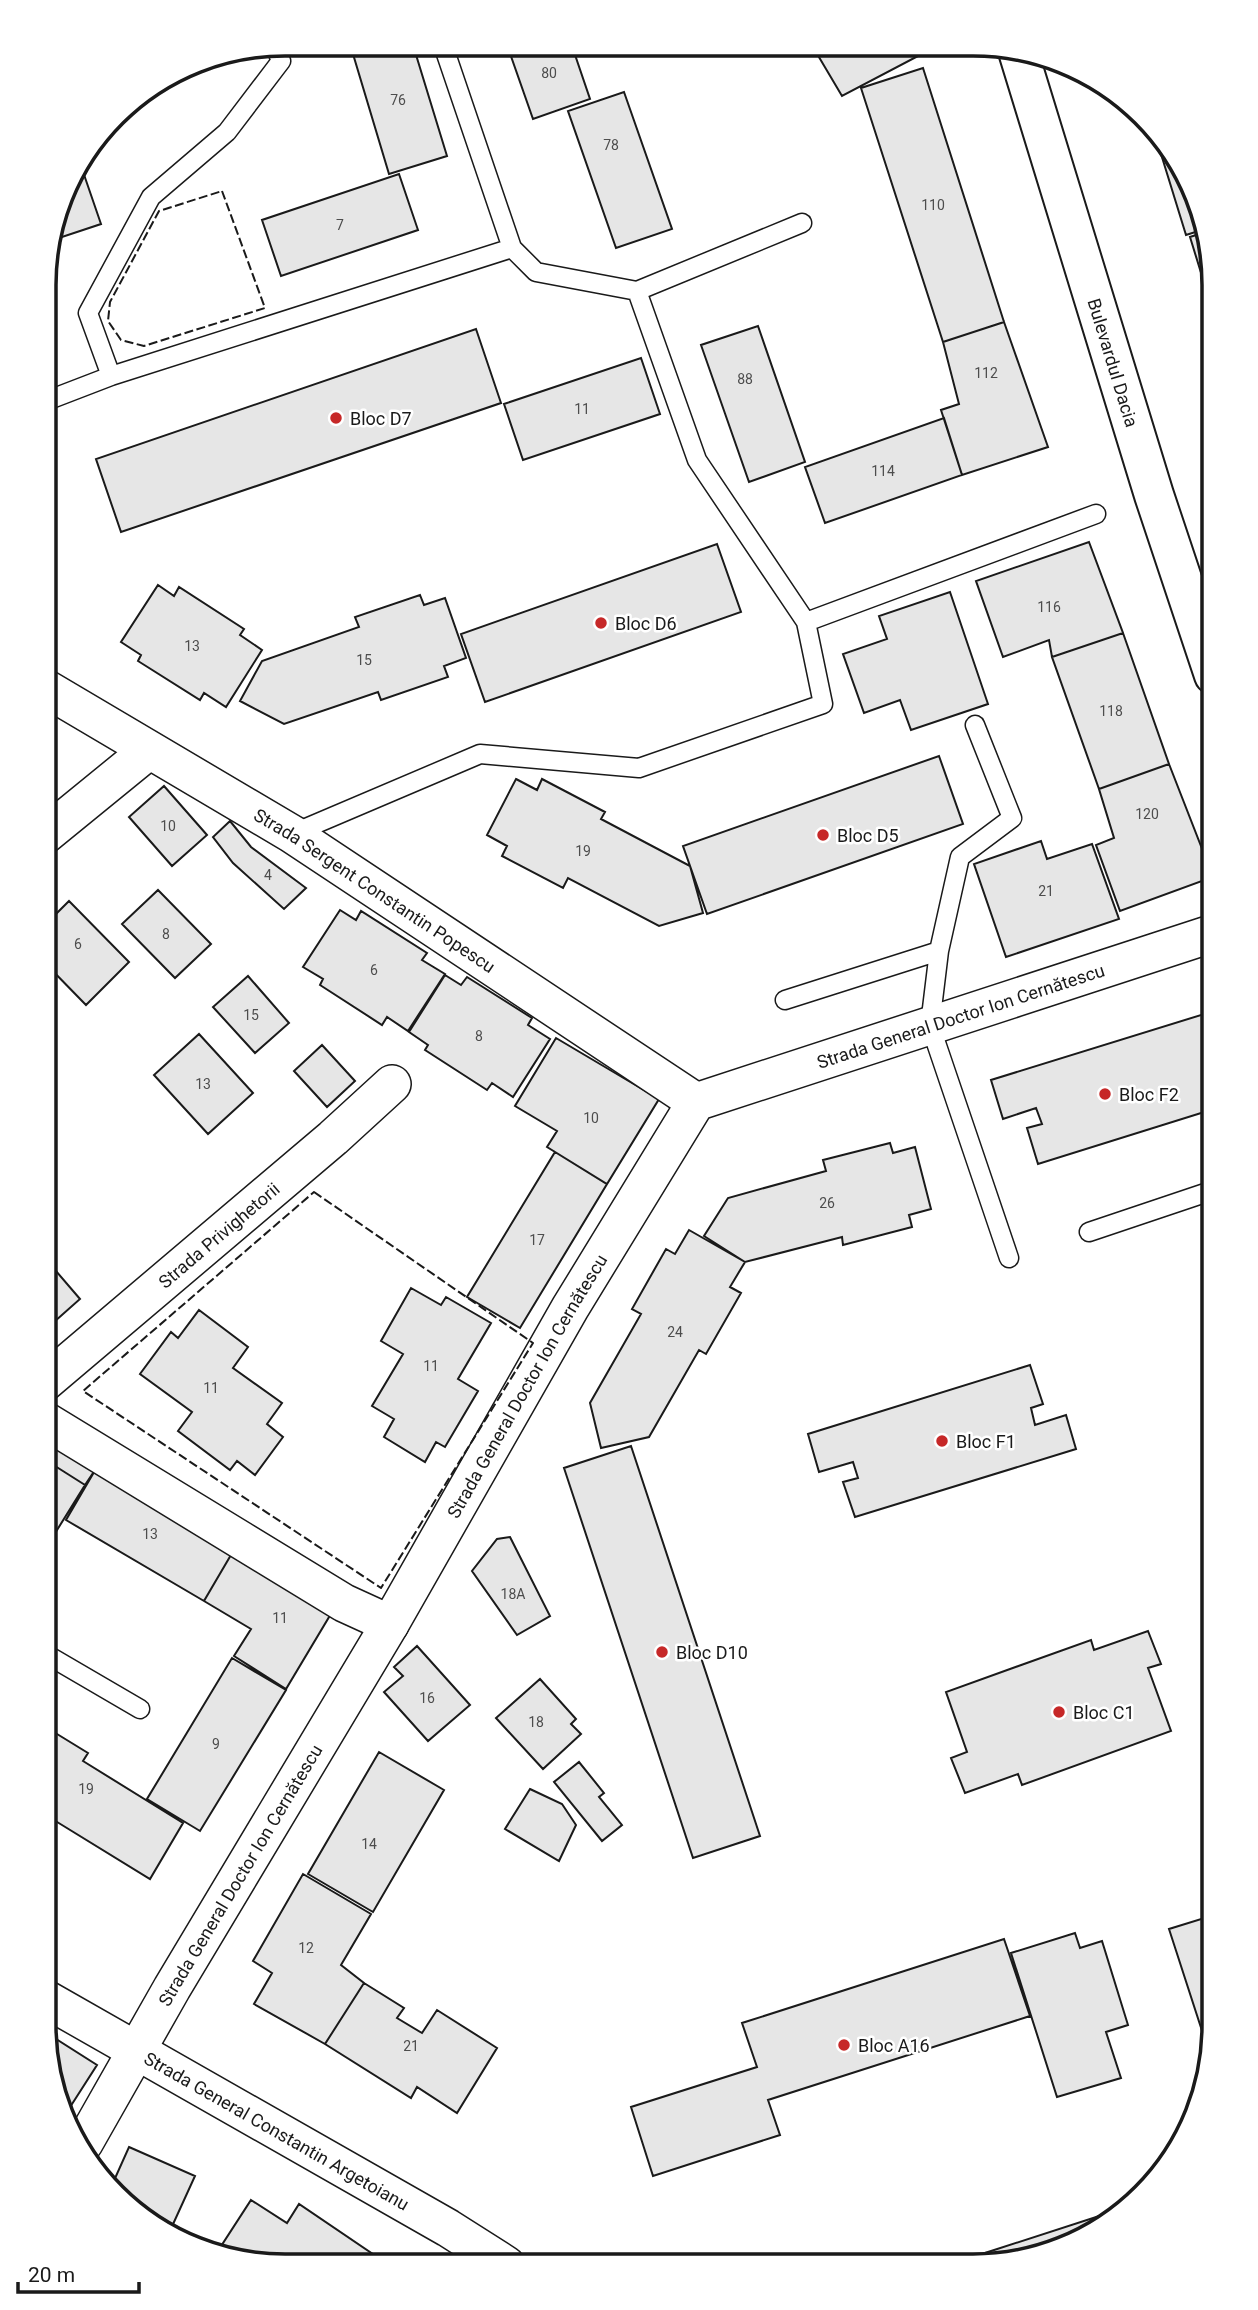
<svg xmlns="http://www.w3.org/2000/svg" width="1258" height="2310" viewBox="0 0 1258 2310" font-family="Roboto,sans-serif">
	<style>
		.building { fill: #e6e6e6; stroke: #1a1a1a; stroke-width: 2 }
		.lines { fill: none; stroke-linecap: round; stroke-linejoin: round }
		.service-casing { stroke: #1a1a1a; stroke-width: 21 }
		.minor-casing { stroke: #1a1a1a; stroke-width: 40 }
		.primary-casing { stroke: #1a1a1a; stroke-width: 42 }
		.service { stroke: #fff; stroke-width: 18 }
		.minor { stroke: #fff; stroke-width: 37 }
		.primary { stroke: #fff; stroke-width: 38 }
		.fence { stroke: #1a1a1a; stroke-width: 2; stroke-dasharray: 9 3.5; stroke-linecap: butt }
		.poi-dot { fill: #c62828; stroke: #fff; stroke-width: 2.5 }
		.labels { text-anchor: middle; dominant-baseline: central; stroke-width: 5; stroke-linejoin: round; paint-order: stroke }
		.number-label { font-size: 14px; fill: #4d4d4d }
		.street-label { font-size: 18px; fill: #1a1a1a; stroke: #fff }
		.poi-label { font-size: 18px; fill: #1a1a1a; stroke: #fff; text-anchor: start }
		.rim { fill: none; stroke: #1a1a1a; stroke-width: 3.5 }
	</style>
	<rect width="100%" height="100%" fill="#fff"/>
	<path class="building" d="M350 44 413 45 447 156 389 174Z
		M507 45 572 46 590 99 533 119Z
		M813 47 917 48 920 55 842 96Z
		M923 68 1004 322 943 342 861 88Z
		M624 92 672 229 616 248 568 111Z
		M1157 141 1201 207 1205 229 1186 235Z
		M80 163 101 224 50 241 69 178Z
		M399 174 418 230 281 276 262 220Z
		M1205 232 1214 285V315L1190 237Z
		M1004 322 1048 447 962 475 941 410 959 404 943 342Z
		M758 326 805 462 749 482 701 345Z
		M476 329 501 403 121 532 96 459Z
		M641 358 660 414 523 460 504 404Z
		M944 418 962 475 825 523 805 467Z
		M1089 542 1123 633 1052 657 1049 640 1003 657 976 581Z
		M717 544 741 612 485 702 461 634Z
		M158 585 174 596 179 587 244 629 240 635 262 650 226 707 204 693 200 700 138 661 141 655 121 642Z
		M950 592 988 704 911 730 900 700 864 713 843 654 887 639 879 616Z
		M420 595 424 605 445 598 466 658 444 666 448 677 381 700 378 692 284 724 240 701 262 661 359 627 355 617Z
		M1123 633 1169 764 1099 789 1052 657Z
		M939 756 963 824 707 914 683 846Z
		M1169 764 1213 877 1120 911 1096 845 1114 838 1099 789Z
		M516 779 537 790 542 779 605 812 601 819 690 866 703 913 659 926 568 878 563 888 502 856 507 846 487 835Z
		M164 786 207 835 172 866 129 817Z
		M230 821 251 847 306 888 284 909 233 863 213 837Z
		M1041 841 1047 859 1092 844 1119 919 1006 957 974 864Z
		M158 890 211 944 175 978 122 924Z
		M69 901 129 962 86 1005 45 963V925Z
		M340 910 356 920 361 911 427 953 422 960 445 974 408 1031 387 1017 382 1025 320 985 323 979 303 967Z
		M445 975 461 985 467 977 532 1018 528 1025 550 1039 513 1097 492 1083 487 1090 425 1050 428 1045 409 1032Z
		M248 976 289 1023 255 1053 213 1007Z
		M1214 1011V1109L1038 1164 1027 1128 1042 1124 1036 1108 1003 1119 991 1080Z
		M199 1034 253 1093 208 1134 154 1075Z
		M556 1038 659 1099 607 1184 547 1147 557 1131 515 1106Z
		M322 1045 355 1081 327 1107 294 1071Z
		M890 1143 893 1153 915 1147 931 1209 909 1215 912 1227 843 1245 842 1237 745 1262 704 1236 728 1198 826 1171 823 1160Z
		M555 1152 607 1184 520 1328 467 1297Z
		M689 1230 745 1262 730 1287 741 1293 706 1354 699 1350 649 1437 601 1448 590 1403 641 1314 632 1309 666 1249 675 1254Z
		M50 1264 80 1299 45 1330V1268Z
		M411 1288 441 1305 446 1297 491 1323 458 1379 478 1391 445 1447 436 1442 425 1462 384 1437 394 1419 372 1406 403 1354 381 1341Z
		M199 1310 248 1347 233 1368 282 1403 267 1424 283 1437 255 1475 237 1461 230 1470 178 1431 192 1412 140 1374 171 1332 178 1338Z
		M1030 1365 1043 1404 1031 1408 1035 1425 1066 1415 1076 1449 855 1517 843 1482 858 1478 853 1462 819 1472 808 1434Z
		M44 1435 97 1467 85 1485 44 1459Z
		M631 1446 760 1836 693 1858 564 1468Z
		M44 1459 85 1485 44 1551Z
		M97 1467 235 1548 204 1601 66 1520Z
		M510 1537 550 1616 517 1635 472 1571 497 1539Z
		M235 1548 335 1607 286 1689 234 1656 251 1629 204 1601Z
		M1148 1631 1161 1664 1148 1668 1171 1731 1022 1785 1018 1774 965 1793 951 1758 967 1752 946 1692 1091 1640 1094 1650Z
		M417 1646 470 1705 428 1741 384 1692 403 1676 394 1667Z
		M232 1658 286 1690 200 1831 147 1799Z
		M540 1679 576 1719 571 1724 581 1734 543 1769 496 1718Z
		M44 1726 88 1753 83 1761 183 1823 150 1879 49 1817 44 1825Z
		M379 1752 444 1790 373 1912 308 1874Z
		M579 1762 604 1793 599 1797 622 1825 602 1841 554 1782Z
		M530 1789 562 1804 576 1825 559 1861 505 1829Z
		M303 1874 371 1914 341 1965 364 1983 325 2044 254 2004 272 1973 253 1961Z
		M1214 1915V2037L1205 2040 1169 1929Z
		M1075 1933 1080 1948 1102 1941 1128 2025 1106 2032 1121 2078 1057 2097 1011 1953Z
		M1004 1939 1030 2016 768 2100 780 2135 653 2176 631 2107 757 2067 742 2023Z
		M364 1983 404 2008 397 2018 422 2033 437 2010 497 2048 457 2113 417 2087 411 2098 325 2044Z
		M45 2032 97 2065 65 2115 57 2103Z
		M129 2147 195 2176 169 2233 126 2207 112 2185Z
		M251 2200 287 2223 299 2204 389 2265 253 2264 216 2254Z
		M1127 2207 1107 2225 1051 2253 989 2264 985 2253Z"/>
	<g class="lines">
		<defs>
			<path id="service" d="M443 45 512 248 536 272 637 291 697 460 806 622
				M637 291 802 223
				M111 376 88 313 151 197 227 132 281 61 275 46
				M46 401 111 376 512 248
				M975 725 1012 818 960 857 939 951 930 1025 1009 1258
				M292 834 480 754 639 768 823 704 806 622 1096 514
				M785 1000 939 951
				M1089 1232 1214 1190
				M44 1653 140 1709"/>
			<g id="minor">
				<path id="s1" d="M45 688 292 834 696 1102"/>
				<path d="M45 835 148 751"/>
				<path id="s2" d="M44 1383 333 1138 392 1084"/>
				<path d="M44 1420 344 1603 390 1624"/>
				<path id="s3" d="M44 1998 448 2228 506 2265"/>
				<path id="s4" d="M84 2143 172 1988 390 1624 570 1308 696 1102 1214 933"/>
			</g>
			<g id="primary">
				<path id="s5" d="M1017 48 1154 495 1214 675"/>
			</g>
		</defs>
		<use href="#service" class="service-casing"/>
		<use href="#minor" class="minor-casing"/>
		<use href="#primary" class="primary-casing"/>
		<use href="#service" class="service"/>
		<use href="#minor" class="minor"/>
		<use href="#primary" class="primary"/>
		<path class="fence" d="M222 191 265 308 144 346 121 340 108 321 110 302 159 211Z
			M314 1192 533 1343 381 1588 83 1391Z"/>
	</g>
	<g class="poi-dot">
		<circle cx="336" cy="418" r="7"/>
		<circle cx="601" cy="623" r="7"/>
		<circle cx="823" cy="835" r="7"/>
		<circle cx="1105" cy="1094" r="7"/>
		<circle cx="942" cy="1441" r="7"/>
		<circle cx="662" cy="1652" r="7"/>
		<circle cx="1059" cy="1712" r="7"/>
		<circle cx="844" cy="2045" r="7"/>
	</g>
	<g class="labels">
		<g class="number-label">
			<text x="549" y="73">80</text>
			<text x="398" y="100">76</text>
			<text x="611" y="145">78</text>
			<text x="933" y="205">110</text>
			<text x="340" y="225">7</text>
			<text x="986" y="373">112</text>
			<text x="745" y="379">88</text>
			<text x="582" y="409">11</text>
			<text x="883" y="471">114</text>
			<text x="1049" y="607">116</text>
			<text x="192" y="646">13</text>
			<text x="364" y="660">15</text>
			<text x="1111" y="711">118</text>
			<text x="1147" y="814">120</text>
			<text x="168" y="826">10</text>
			<text x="583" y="851">19</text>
			<text x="268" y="875">4</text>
			<text x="1046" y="891">21</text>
			<text x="166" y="934">8</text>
			<text x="78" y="944">6</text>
			<text x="374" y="970">6</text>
			<text x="251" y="1015">15</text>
			<text x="479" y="1036">8</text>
			<text x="203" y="1084">13</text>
			<text x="591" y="1118">10</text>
			<text x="827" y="1203">26</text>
			<text x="537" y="1240">17</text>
			<text x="675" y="1332">24</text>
			<text x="431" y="1366">11</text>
			<text x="211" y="1388">11</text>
			<text x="150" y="1534">13</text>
			<text x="513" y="1594">18A</text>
			<text x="280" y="1618">11</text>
			<text x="427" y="1698">16</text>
			<text x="536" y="1722">18</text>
			<text x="216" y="1744">9</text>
			<text x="86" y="1789">19</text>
			<text x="369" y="1844">14</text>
			<text x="306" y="1948">12</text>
			<text x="411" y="2046">21</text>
		</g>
		<g class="street-label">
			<text stroke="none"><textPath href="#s5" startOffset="329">Bulevardul Dacia</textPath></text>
			<text stroke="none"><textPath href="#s1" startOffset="387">Strada Sergent Constantin Popescu</textPath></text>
			<text stroke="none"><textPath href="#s4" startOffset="1486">Strada General Doctor Ion Cernătescu</textPath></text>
			<text stroke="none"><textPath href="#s2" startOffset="229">Strada Privighetorii</textPath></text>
			<text stroke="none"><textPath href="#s4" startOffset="877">Strada General Doctor Ion Cernătescu</textPath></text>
			<text stroke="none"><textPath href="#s4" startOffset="310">Strada General Doctor Ion Cernătescu</textPath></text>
			<text stroke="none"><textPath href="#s3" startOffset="268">Strada General Constantin Argetoianu</textPath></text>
		</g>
		<g class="poi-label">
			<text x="350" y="418">Bloc D7</text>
			<text x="615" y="623">Bloc D6</text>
			<text x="837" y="835">Bloc D5</text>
			<text x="1119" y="1094">Bloc F2</text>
			<text x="956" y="1441">Bloc F1</text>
			<text x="676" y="1652">Bloc D10</text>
			<text x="1073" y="1712">Bloc C1</text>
			<text x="858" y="2045">Bloc A16</text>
		</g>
	</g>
	<path d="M0 0H1258V2310H0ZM285 56H973A229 229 0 0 1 1202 285V2025A229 229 0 0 1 973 2254H285A229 229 0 0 1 56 2025V285A229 229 0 0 1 285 56Z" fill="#fff" fill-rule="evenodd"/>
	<path class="rim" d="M285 56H973A229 229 0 0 1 1202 285V2025A229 229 0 0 1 973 2254H285A229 229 0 0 1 56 2025V285A229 229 0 0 1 285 56Z"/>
	<path d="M18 2282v10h121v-10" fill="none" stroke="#1a1a1a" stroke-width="3.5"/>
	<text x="28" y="2282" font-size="21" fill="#1a1a1a" stroke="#ffffff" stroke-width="5" paint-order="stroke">20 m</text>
</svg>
